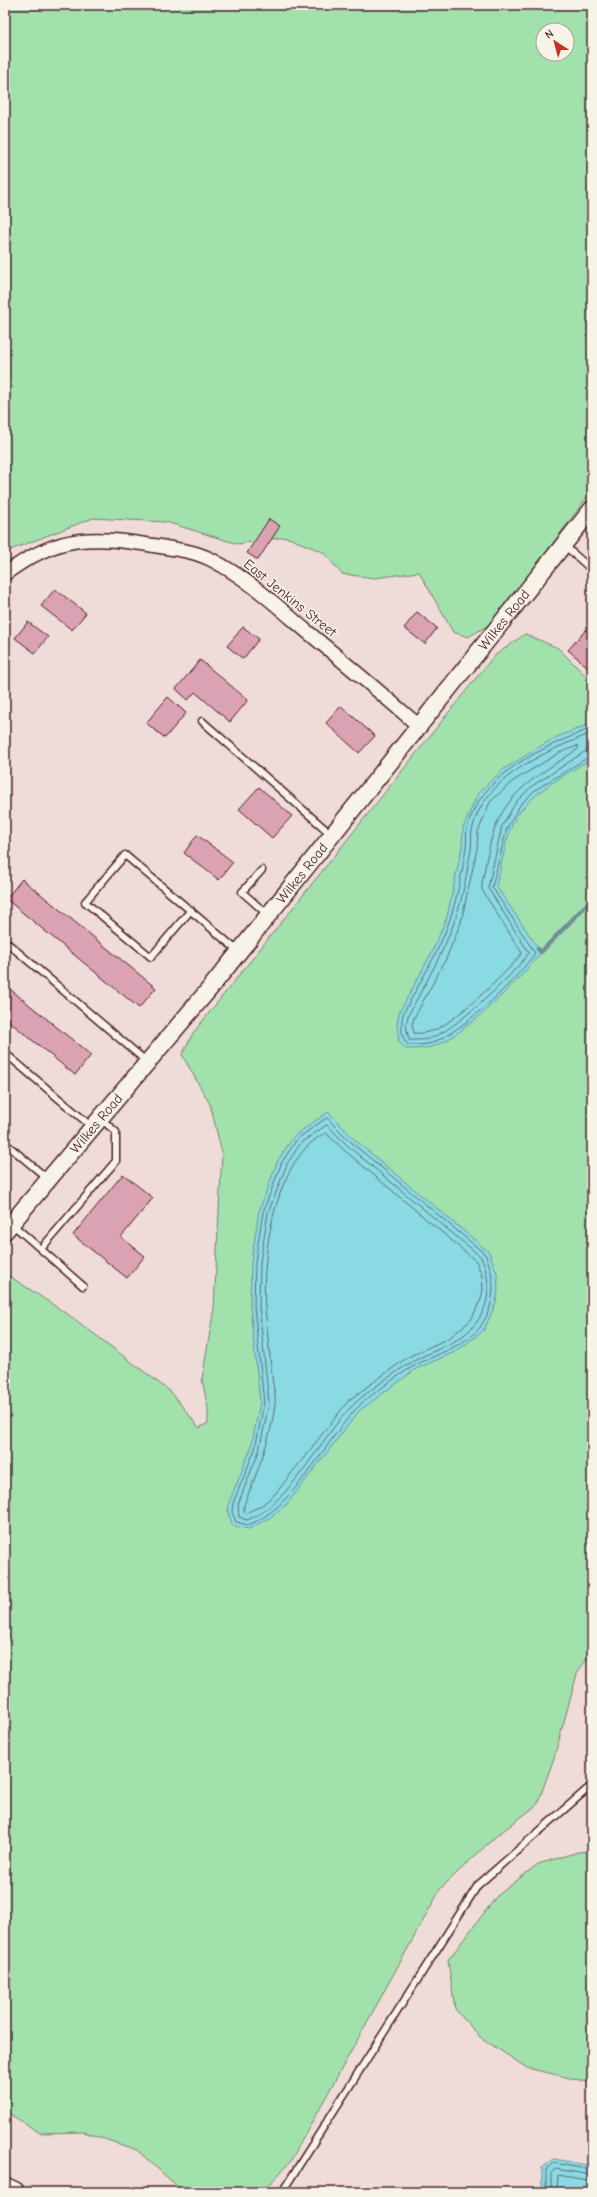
<svg xmlns="http://www.w3.org/2000/svg" width="597" height="2197" viewBox="0 0 597 2197" font-family="'Comic Neue',sans-serif">
	<style>
		.green { fill: #a1e2ac; stroke: #76806c; fill-rule: evenodd }
		.water { fill: #89dae3; stroke: #708f99 }
		.lines { fill: none; stroke-linecap: round; stroke-linejoin: round }
		.shore { stroke: #636a75; stroke-width: 1 }
		.stream { stroke: #708f99; stroke-width: 4.5 }
		.building { fill: #dba2b3; stroke: #4a1f2b }
		.service-casing { stroke: #4a1f2b; stroke-width: 9 }
		.minor-casing { stroke: #4a1f2b; stroke-width: 16 }
		.tertiary-casing { stroke: #4a1f2b; stroke-width: 19 }
		.primary-casing { stroke: #4a1f2b; stroke-width: 23 }
		.service { stroke: #f7f3e8; stroke-width: 6 }
		.minor { stroke: #f7f3e8; stroke-width: 13 }
		.tertiary { stroke: #f7f3e8; stroke-width: 16 }
		.primary { stroke: #f7f3e8; stroke-width: 20 }
		.labels { text-anchor: middle; dominant-baseline: central; stroke-width: 3; stroke-linejoin: round; paint-order: stroke }
		.street-label { font-size: 14px; fill: #4a1f2b; stroke: #f7f3e8 }
	</style>
	<rect width="100%" height="100%" fill="#efdbd8"/>
	<filter id="ink" filterUnits="userSpaceOnUse"><feTurbulence type="fractalNoise" baseFrequency=".025" numOctaves="2"/><feDisplacementMap in="SourceGraphic" scale="8" xChannelSelector="R" yChannelSelector="G"/><feConvolveMatrix kernelMatrix="1 2 1 2 8 2 1 2 1" color-interpolation-filters="sRGB"/></filter>
	<g filter="url(#ink)">
		<path class="green" d="M5 5H592V490L496 621 468 637 453 632 419 572 375 578 342 574 323 552 286 537 238 544 166 522 93 518 5 552ZM543 30H567V54H543Z
			M525 634 558 648 592 682V1650L577 1674 554 1758 537 1805 495 1837 441 1888 290 2162 266 2188 227 2192H193L178 2187 137 2150 84 2132 40 2133 5 2111V1278L11 1277 73 1318 171 1392 199 1428 208 1423V1409L202 1379 214 1308 222 1153 210 1104 182 1055 193 1033 493 657Z
			M592 1851V2083L527 2068 480 2037 455 2009 448 1960 497 1896 538 1864 578 1852Z"/>
		<path class="water" d="M592 723V758C563 777 523 795 510 830 504 847 501 868 496 886L541 952C522 978 460 1040 431 1047 423 1049 414 1049 406 1049L399 1042 397 1025 399 1013 432 952 447 917 462 847 463 828 478 793 504 769 552 739Z
			M328 1112 355 1140 489 1252 497 1273 498 1289 496 1303 484 1330 457 1351 416 1369 359 1411 287 1504 269 1518 249 1529 233 1526 228 1513 229 1502 251 1448 260 1402 250 1307 251 1262 259 1211 278 1160 294 1136Z
			M554 2159 592 2166V2192H542V2168Z"/>
		<g class="lines">
			<path class="shore" d="M592 728C544 747 480 773 467 829 466 835 467 841 466 847 463 869 457 898 450 919 439 953 419 983 403 1014 401 1025 400 1037 408 1045 415 1045 425 1045 432 1043 464 1030 515 982 535 953L492 887 507 828 520 805 535 790 592 755
				M592 733C547 751 482 777 472 831 471 837 472 843 471 849 467 872 463 898 455 920 443 954 424 985 408 1016L406 1025 409 1040C415 1040 422 1040 428 1039 453 1033 513 975 529 953L488 888 502 826 516 802 532 786 586 751 592 750
				M578 746V749C547 770 512 787 497 823 489 841 486 864 482 883V890L522 953C507 973 464 1012 444 1025 435 1031 425 1034 414 1033L412 1025 414 1018 446 959 461 922 477 849 478 832 490 802 513 781 559 753Z
				M327 1118 352 1143 485 1254C496 1279 496 1302 481 1326 468 1345 433 1355 414 1366 400 1374 366 1398 356 1409 324 1443 292 1510 248 1525L236 1522 232 1512 233 1503 255 1449 264 1403 254 1306 255 1262 263 1212 282 1162 297 1139Z
				M327 1125 349 1147 481 1257C491 1280 491 1303 476 1323 462 1343 432 1350 412 1362 397 1371 365 1393 353 1405 320 1437 291 1504 247 1520L239 1517 238 1504 259 1451 269 1403 259 1306 260 1263 268 1213 287 1164 301 1143Z
				M326 1133 345 1151 476 1261 482 1276 483 1289 481 1299 471 1320 449 1338 408 1357 349 1400 276 1493 261 1506 246 1513 244 1511V1505C257 1472 271 1440 275 1404 276 1395 273 1386 272 1377 270 1354 267 1331 265 1308 261 1257 275 1156 326 1133Z
				M546 2192V2170L554 2163 592 2170
				M551 2192V2173L556 2169 592 2175
				M557 2192 558 2175 592 2181"/>
			<path class="stream" d="M538 949 541 952 592 899"/>
		</g>
		<path class="building" d="M269 519 280 526 258 560 247 553Z
			M55 589 86 613 72 630 41 606Z
			M417 612 437 628 425 644 404 628Z
			M28 622 48 637 35 653 15 638Z
			M592 623V664L589 668 568 650Z
			M243 627 259 639 243 659 227 646Z
			M200 660 248 700 230 722 195 692 188 700 176 689Z
			M168 697 186 713 165 738 146 723Z
			M341 706 375 736 359 753 326 723Z
			M259 787 292 816 272 838 239 809Z
			M197 835 233 862 219 880 184 853Z
			M22 879 156 988 139 1008 6 899Z
			M5 985 91 1055 75 1075 5 1018Z
			M123 1174 153 1198 121 1237 145 1256 127 1278 73 1235Z"/>
		<g class="lines">
			<defs>
				<path id="service" d="M564 545 592 570
					M202 721 332 835
					M262 870 242 892 268 915
					M191 910 151 957 85 902 125 855 238 951
					M5 941 147 1062
					M5 1053 91 1126
					M5 1143 48 1179
					M12 1224 83 1286
					M41 1249 116 1161V1132L101 1119
					M282 2192 478 1885 592 1785"/>
				<path id="minor" d="M5 574C59 533 93 536 157 546 175 549 195 551 212 560 247 578 275 604 304 629 343 661 382 694 420 727"/>
				<g id="tertiary">
					<path id="s1" d="M5 1231 211 987 592 509"/>
				</g>
				<path id="primary" d="M5 2188 14 2192"/>
			</defs>
			<use href="#service" class="service-casing"/>
			<use href="#minor" class="minor-casing"/>
			<use href="#tertiary" class="tertiary-casing"/>
			<use href="#primary" class="primary-casing"/>
			<use href="#service" class="service"/>
			<use href="#minor" class="minor"/>
			<use href="#tertiary" class="tertiary"/>
			<use href="#primary" class="primary"/>
		</g>
	</g>
	<g class="labels">
		<g class="street-label">
			<text transform="translate(290 598) rotate(39)">East Jenkins Street</text>
			<text stroke="none"><textPath href="#s1" startOffset="789">Wilkes Road</textPath></text>
			<text stroke="none"><textPath href="#s1" startOffset="465">Wilkes Road</textPath></text>
			<text stroke="none"><textPath href="#s1" startOffset="141">Wilkes Road</textPath></text>
		</g>
	</g>
	<rect width="597" height="2197" fill="none" stroke="#f7f3e8" stroke-width="20"/>
	<rect x="10" y="10" width="577" height="2177" fill="none" stroke="#4a1f2b" stroke-width="1.5" filter="url(#ink)"/>
	<g transform="translate(555 42) rotate(324)"><circle r="19" fill="#f7f3e8" stroke="#b29e9c"/>
	<path d="M0-3L7 15L0 10L-7 15Z" fill="#c8321e"/>
	<text y="-6" font-size="11" font-weight="bold" text-anchor="middle" fill="#4a1f2b">N</text>
	</g>
</svg>
